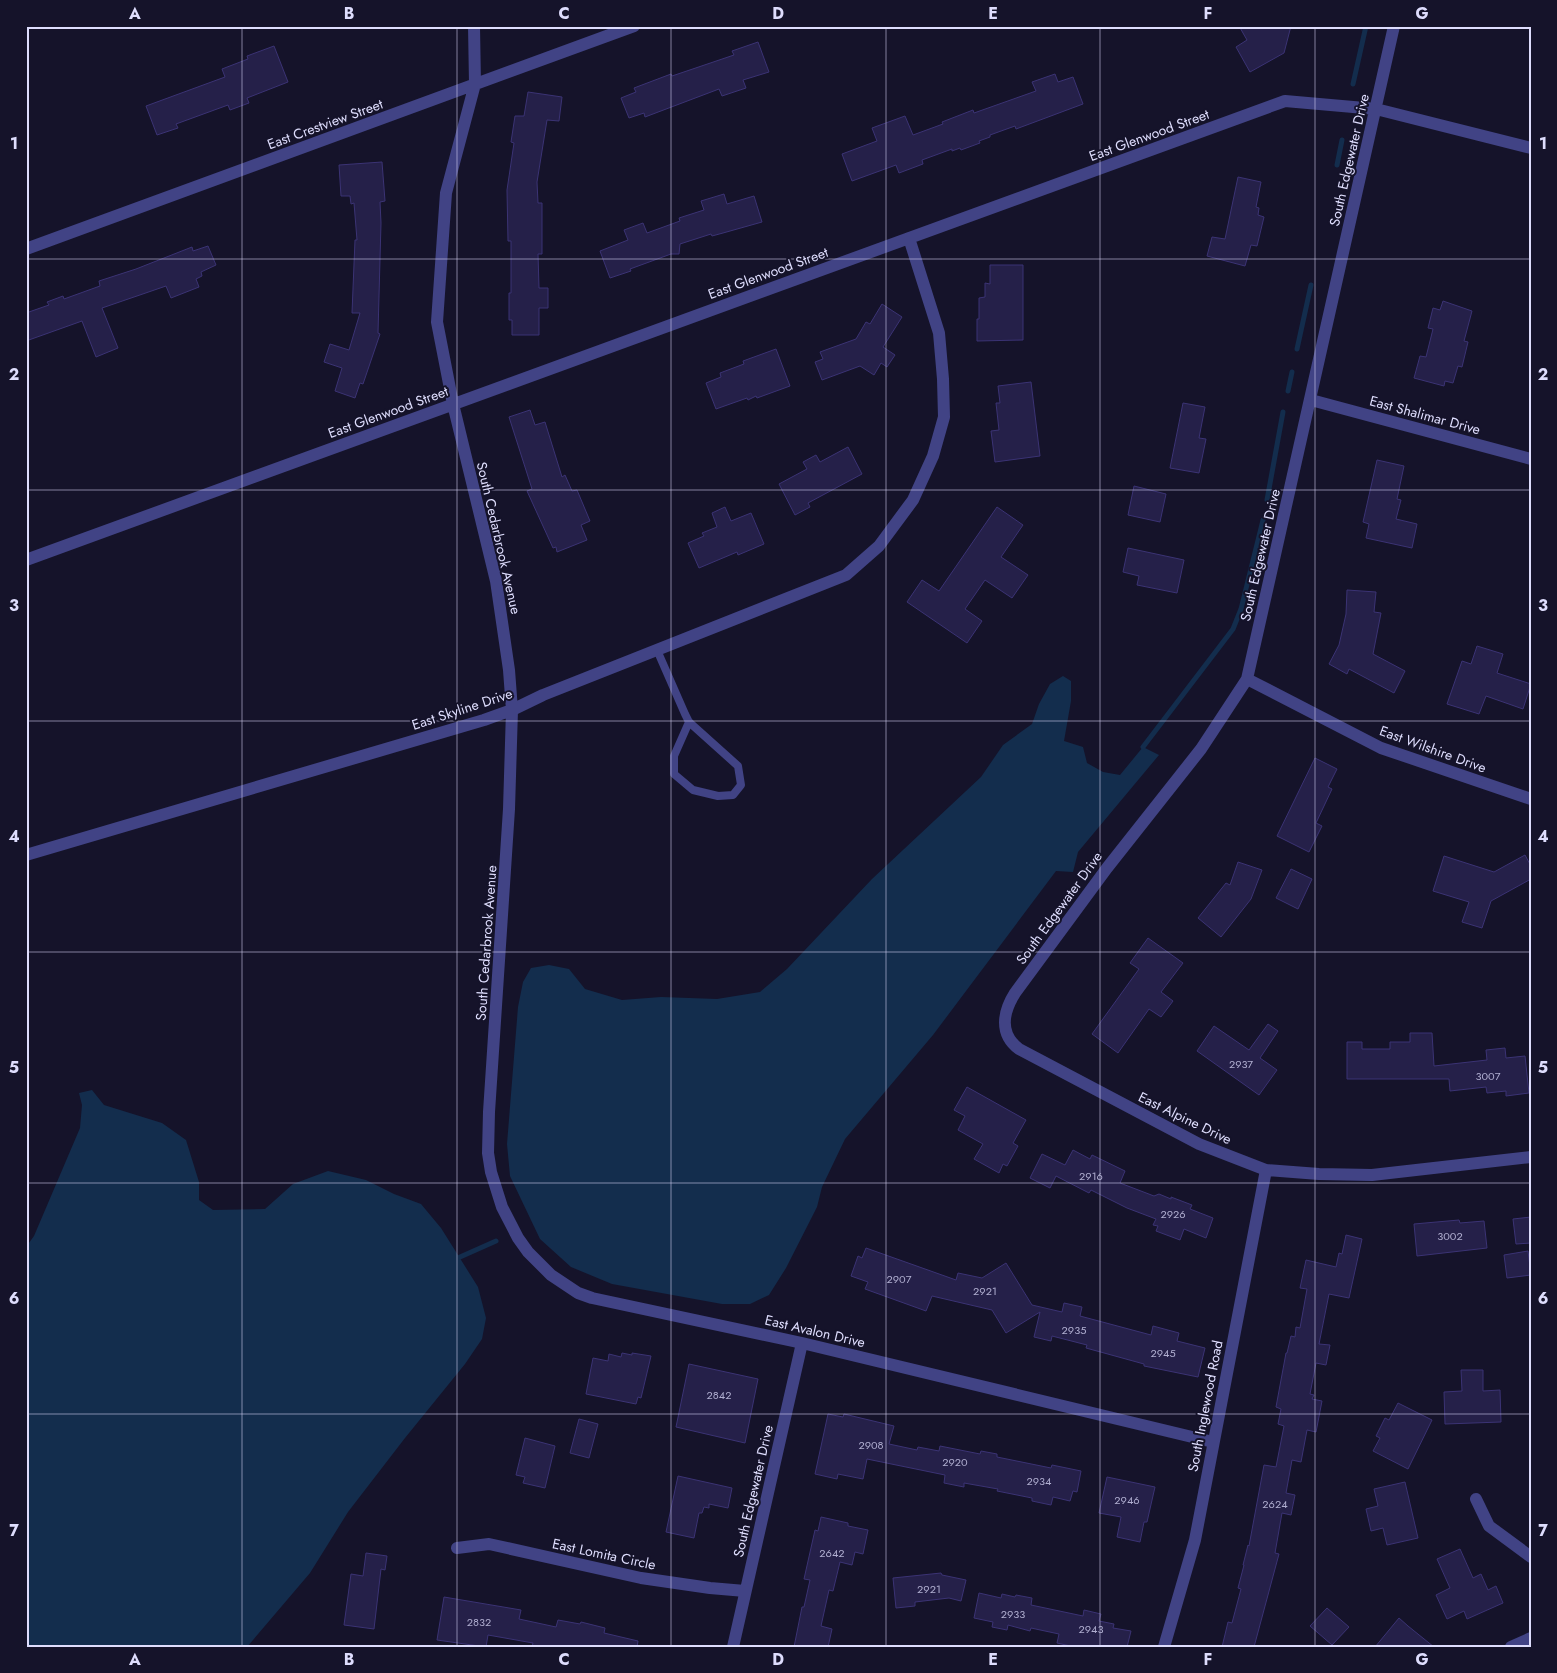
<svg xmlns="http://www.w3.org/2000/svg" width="1557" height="1673" viewBox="0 0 1557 1673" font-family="Jost,sans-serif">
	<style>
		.water { fill: #132d4d }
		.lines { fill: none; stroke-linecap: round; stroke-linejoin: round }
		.stream { stroke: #132d4d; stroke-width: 5 }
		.building { fill: #252049; stroke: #3b3374 }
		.lane { stroke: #414385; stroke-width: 8 }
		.street { stroke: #414385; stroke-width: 12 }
		.grid { fill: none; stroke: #deddfd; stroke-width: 1; stroke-opacity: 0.55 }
		.labels { text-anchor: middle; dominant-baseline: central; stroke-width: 4; stroke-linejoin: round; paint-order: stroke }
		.number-label { font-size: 11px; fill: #b0aed0 }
		.street-label { font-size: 14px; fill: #deddfd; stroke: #15132a }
		.neatline { fill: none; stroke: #deddfd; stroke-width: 2 }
		.grid-label { font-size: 16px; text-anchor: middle; font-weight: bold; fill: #deddfd }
	</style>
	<rect width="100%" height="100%" fill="#15132a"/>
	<path class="water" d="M1063 676 1071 681V701L1064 741 1083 747 1087 763 1103 772 1120 775 1143 747 1159 755 1078 852 1073 872 1056 871 933 1035 845 1139 822 1187 817 1207 786 1268 769 1295 750 1304H722L612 1284 571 1267 540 1239 510 1176 507 1144 518 1007 523 982 531 968 549 965 569 969 585 989 622 1000 661 997 717 999 760 992 787 969 872 879 981 777 1003 745 1032 724 1039 704 1050 684Z
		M92 1090 104 1105 162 1123 186 1140 199 1182V1200L213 1210 265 1209 293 1184 328 1171 366 1180 394 1194 421 1204 441 1228 478 1287 486 1318 482 1339 465 1364 405 1438 348 1512 310 1573 247 1647H26V1247L34 1236 80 1128 82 1105 79 1093Z"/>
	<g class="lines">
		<path class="stream" d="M1353 84 1366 26
			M1337 165 1342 140
			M1297 349 1311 285
			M1288 391 1292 372
			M1267 500 1283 412
			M1143 747 1233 629 1241 609 1263 520
			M460 1257 496 1241"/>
	</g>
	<path class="building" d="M1239 26H1291L1284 53 1250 72 1236 47 1247 40Z
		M758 42 769 72 743 80 746 88 722 96 719 89 645 117 644 113 629 118 621 98 636 92 634 88 671 74 672 76 734 55 732 51Z
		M274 46 288 82 247 98 249 103 230 110 228 105 176 124 178 128 157 135 146 106 225 77 222 69 248 59 247 56Z
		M1055 74 1058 82 1073 77 1083 104 1016 129 1015 126 990 135V137L979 141 980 143 961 150 960 148 952 151V149L922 160 923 164 899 173 896 165 852 181 842 154 877 141 872 128 905 116 913 135 943 124 942 122 973 110 974 113 1036 91 1032 82Z
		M528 92 562 97 559 121 547 120 537 182 538 203H542V254H538L539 288H548V308H539V335H512V320H509V293H511V241H508L507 190 514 143 511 142 515 116H524Z
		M382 162 385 201 380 202 381 223 378 333 380 334 363 384 360 383 355 398 335 391 342 368 324 362 330 344 349 350 360 313H352L355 240H357L354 203 351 204 350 196H341L339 165Z
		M1238 177 1261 182 1256 207 1259 208 1258 215 1264 217 1257 246 1251 245 1245 266 1207 256 1212 237 1225 239Z
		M724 194 727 204 754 196 762 222 723 233 712 236 711 234 680 244 679 254H671L630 269 631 271 610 278 600 251 628 240 624 230 643 223 647 233 680 221 679 218 704 210 701 201Z
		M208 246 216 265 201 272 202 276 196 279 199 287 171 298 166 286 102 308 118 348 96 357 82 321 26 341V313L49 305 47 302 63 296 64 299 100 286 99 281 136 269 192 247 193 251Z
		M990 265H1023V340L977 341V319H979V298L985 297V283L990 284Z
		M1443 301 1472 311 1464 341 1468 342 1462 367 1458 366 1453 383 1445 381 1444 386 1414 378 1420 356 1426 357 1433 329 1428 328 1433 308 1440 310Z
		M882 304 902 317 883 347 895 355 887 367 881 363 874 375 860 366 822 380 815 362 823 359 820 352 856 339 866 322 870 324Z
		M776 349 790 386 757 398 756 396 748 400 747 398 716 409 706 383 721 377 720 373 744 364 743 361Z
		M1031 382 1040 456 995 462 991 431 999 430 996 403H1000L998 386Z
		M1183 403 1205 407 1199 438 1206 439 1199 473 1170 468Z
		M530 410 535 425 545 422 562 477 565 475 572 491 577 490 590 521 581 525 587 540 557 552 556 547 553 548 527 491 532 489 509 417Z
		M848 447 862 474 808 503 810 507 795 515 779 484 807 469 803 462 816 455 820 462Z
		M1377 460 1404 466 1397 499 1401 500 1396 519 1417 524 1412 548 1366 538 1369 524 1363 522Z
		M1134 486 1166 494 1160 522 1128 515Z
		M725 507 731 521 751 513 764 544 738 555 737 552 699 568 688 543 704 536 702 533 717 527 712 513Z
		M997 507 1023 525 1001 557 1028 575 1012 598 985 580 965 609 982 621 967 643 907 602 922 580 939 591Z
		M1128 548 1184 560 1177 593 1137 585 1139 576 1123 572Z
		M1347 590 1376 592 1374 612 1381 613 1373 654 1405 671 1394 693 1349 669 1347 674 1329 664 1339 645 1346 614Z
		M1477 646 1503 654 1497 673 1531 684 1523 709 1486 696 1479 714 1447 704 1462 661 1471 664Z
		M1315 758 1337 769 1328 787 1332 789 1316 823 1322 826 1309 852 1277 836Z
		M1525 855 1531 866V879L1491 901 1482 928 1462 922 1469 902 1433 891 1444 856 1494 872Z
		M1238 862 1262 870 1251 899 1221 937 1198 918 1226 883 1230 885Z
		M1291 869 1312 879 1298 909 1276 898Z
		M1148 938 1183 963 1161 992 1173 1001 1161 1017 1149 1009 1118 1053 1092 1034 1139 969 1130 963Z
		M1268 1024 1278 1031 1260 1058 1277 1070 1259 1095 1197 1051 1214 1026 1249 1050Z
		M1410 1033H1432L1434 1066 1487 1060 1486 1050 1505 1048 1506 1058 1525 1056 1529 1093 1506 1096V1091L1487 1093 1486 1087 1450 1091 1449 1079H1347V1042H1362V1049H1390V1042H1410Z
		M967 1087 1026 1120 1013 1143 1018 1146 1007 1166 1003 1164 999 1173 974 1159 983 1144 958 1130 965 1116 954 1110Z
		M1073 1150 1090 1159 1092 1155 1125 1171 1120 1183 1154 1196 1159 1194 1171 1199V1197L1192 1205 1190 1209 1213 1218 1206 1238 1184 1229 1180 1240 1156 1231 1158 1226 1153 1225 1156 1219 1127 1208 1091 1190 1089 1193 1056 1176 1050 1188 1030 1178 1042 1154 1065 1165Z
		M1531 1217V1243L1516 1244 1513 1219Z
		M1459 1220 1460 1223 1484 1221 1487 1248 1417 1256 1414 1224Z
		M1346 1235 1362 1239 1349 1298 1329 1294 1319 1344 1330 1345 1326 1365 1316 1363 1310 1394 1314 1395 1312 1399 1322 1401 1316 1432 1307 1430 1301 1462 1292 1460 1286 1493 1295 1495 1291 1515 1282 1513 1275 1553 1279 1554 1254 1647H1222L1228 1622 1232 1623 1241 1589 1238 1588 1244 1565H1243L1248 1545 1249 1546 1264 1465 1276 1467 1284 1426 1278 1424 1281 1409 1276 1407 1286 1353H1287L1291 1336 1295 1337 1296 1327 1300 1328 1307 1289 1300 1288 1306 1260 1336 1267 1339 1253 1342 1254Z
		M866 1248 956 1280 958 1273 982 1278 1006 1263 1032 1305 1062 1312 1064 1303 1082 1307 1080 1316 1151 1335 1153 1326 1179 1333 1177 1341 1205 1348 1198 1377 1144 1366V1364L1086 1348 1087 1345 1052 1336 1051 1341 1034 1337 1040 1312 1006 1333 992 1310 932 1296 926 1311 865 1289 868 1282 851 1276 858 1256 862 1258Z
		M1528 1251 1531 1275 1507 1278 1504 1255Z
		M622 1353 632 1355V1353L651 1356 641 1398 638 1397 636 1404 586 1394 593 1358 608 1361 609 1354 621 1357Z
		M689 1364 758 1379 745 1443 676 1427Z
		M1461 1370H1483V1391L1500 1390 1501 1422 1445 1424 1444 1392 1462 1391Z
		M1398 1403 1432 1420 1408 1469 1373 1451 1380 1438 1376 1436 1385 1418 1389 1420Z
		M828 1414 843 1417 844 1414 894 1426 889 1444 917 1450 918 1447 939 1451 940 1446 980 1454 981 1451 997 1454V1457L1051 1468 1052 1465 1081 1471 1077 1492 1073 1491 1070 1501 1053 1497 1051 1505 1032 1501V1498L997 1491 998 1489 964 1483V1487L944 1483 945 1475 867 1459 863 1479 838 1474 837 1479 815 1474Z
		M579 1419 598 1424 589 1458 570 1453Z
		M525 1438 555 1446 545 1488 523 1483 525 1477 516 1475Z
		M678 1476 732 1488 728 1508 709 1504V1508L704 1507 702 1513H699L694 1538 666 1532Z
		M1107 1477 1155 1487 1147 1522H1144L1140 1542 1117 1537 1121 1517 1099 1513Z
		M1405 1482 1418 1538 1387 1545 1383 1528 1371 1531 1366 1509 1378 1506 1374 1489Z
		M821 1517 848 1523V1526L868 1530 863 1554 855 1552 852 1565 840 1562 833 1591 829 1590 821 1626 832 1629 828 1647H794L802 1607H804L810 1580 804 1579 815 1530 818 1531Z
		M1460 1549 1473 1578 1481 1574 1488 1590 1496 1586 1503 1603 1467 1619 1464 1611 1447 1619 1436 1595 1450 1588 1437 1559Z
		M366 1553 387 1556 385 1570 381 1569 374 1629 344 1625 351 1574 363 1576Z
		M941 1573 942 1575 966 1580 961 1601 949 1598 915 1602V1606L896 1608 893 1578Z
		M979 1593 1001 1598 1002 1594 1015 1597 1016 1595 1032 1598 1031 1605 1083 1616 1084 1610 1101 1614 1099 1621 1114 1624 1113 1628 1131 1631 1127 1647H1075L1057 1643 1059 1634 1031 1628 1030 1631 1008 1625 1007 1630 992 1627 993 1622 974 1618Z
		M444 1597 521 1610 519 1619 556 1627 558 1620 580 1624 581 1622 605 1628 604 1633 638 1641 637 1647H532L533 1643 488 1635 486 1647 437 1640Z
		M1327 1608 1349 1627 1332 1645 1310 1626Z
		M1399 1618 1408 1626 1434 1647H1375Z"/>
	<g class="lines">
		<path class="lane" d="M657 650 685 714 689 722 738 766 741 785 733 795 718 796 693 790 674 774V756L689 722"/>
		<path class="street" d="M474 26 475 84 446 193 437 322 453 404 496 581 509 670 512 710 509 809 489 1112 488 1153 491 1172 502 1207 518 1238 528 1252 551 1275 578 1293 592 1298 802 1343 1213 1442
			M1394 26 1247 679 1201 749 1107 868 1015 993C1003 1012 999 1034 1019 1049L1199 1144 1266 1170 1319 1174 1372 1175 1531 1157
			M26 249 634 26
			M1311 400 1531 459
			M26 560 1285 101 1376 109 1531 148
			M1247 679 1381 748 1531 799
			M26 855 484 720 512 710 543 695 846 575 879 546 913 500 933 456 944 417 943 379 939 333 909 238
			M1476 1499 1489 1526 1531 1557
			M457 1548 489 1544 641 1578 710 1588 745 1591
			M733 1647 802 1343
			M1164 1647 1195 1540 1266 1170
			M1511 1647 1531 1638"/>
	</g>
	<path class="grid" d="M242 26V1647M457 26V1647M671 26V1647M886 26V1647M1100 26V1647M1315 26V1647M26 259H1531M26 490H1531M26 721H1531M26 952H1531M26 1183H1531M26 1414H1531"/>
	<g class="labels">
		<g class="number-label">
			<text x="1241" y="1064">2937</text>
			<text x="1488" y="1076">3007</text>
			<text x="1091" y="1176">2916</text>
			<text x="1173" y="1214">2926</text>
			<text x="1450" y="1236">3002</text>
			<text x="899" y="1279">2907</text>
			<text x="985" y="1291">2921</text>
			<text x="1074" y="1330">2935</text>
			<text x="1163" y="1353">2945</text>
			<text x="719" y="1395">2842</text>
			<text x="871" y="1445">2908</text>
			<text x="955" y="1462">2920</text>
			<text x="1039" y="1481">2934</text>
			<text x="1127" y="1500">2946</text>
			<text x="1275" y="1504">2624</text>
			<text x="832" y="1553">2642</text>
			<text x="929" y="1589">2921</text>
			<text x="1013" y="1614">2933</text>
			<text x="479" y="1622">2832</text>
			<text x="1091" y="1629">2943</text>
		</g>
		<g class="street-label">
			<text transform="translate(325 124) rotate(-20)">East Crestview Street</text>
			<text transform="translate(1149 135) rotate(-20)">East Glenwood Street</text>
			<text transform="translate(1349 160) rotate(-77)">South Edgewater Drive</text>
			<text transform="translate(768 273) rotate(-20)">East Glenwood Street</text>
			<text transform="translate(388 412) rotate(-20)">East Glenwood Street</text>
			<text transform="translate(1425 415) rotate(15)">East Shalimar Drive</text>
			<text transform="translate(499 538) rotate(77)">South Cedarbrook Avenue</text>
			<text transform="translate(1260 555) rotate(-77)">South Edgewater Drive</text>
			<text transform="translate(462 709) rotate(-18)">East Skyline Drive</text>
			<text transform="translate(1433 749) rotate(20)">East Wilshire Drive</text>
			<text transform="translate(1059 908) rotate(-54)">South Edgewater Drive</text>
			<text transform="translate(486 943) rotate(-86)">South Cedarbrook Avenue</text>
			<text transform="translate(1185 1118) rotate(26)">East Alpine Drive</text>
			<text transform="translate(815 1331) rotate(13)">East Avalon Drive</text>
			<text transform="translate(1205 1406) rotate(-79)">South Inglewood Road</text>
			<text transform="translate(753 1491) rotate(-77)">South Edgewater Drive</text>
			<text transform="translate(604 1554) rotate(12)">East Lomita Circle</text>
		</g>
	</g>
	<rect width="1557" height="1673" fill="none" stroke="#15132a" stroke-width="55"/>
	<rect x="28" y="28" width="1502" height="1618" class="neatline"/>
	<g class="grid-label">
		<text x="135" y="19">A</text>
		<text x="349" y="19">B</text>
		<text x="564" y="19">C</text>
		<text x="778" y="19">D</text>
		<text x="993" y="19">E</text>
		<text x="1208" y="19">F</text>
		<text x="1422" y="19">G</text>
		<text x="14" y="149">1</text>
		<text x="1543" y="149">1</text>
		<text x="14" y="380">2</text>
		<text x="1543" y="380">2</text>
		<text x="14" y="611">3</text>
		<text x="1543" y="611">3</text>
		<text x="14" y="842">4</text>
		<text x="1543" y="842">4</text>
		<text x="14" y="1073">5</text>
		<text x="1543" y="1073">5</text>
		<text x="14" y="1304">6</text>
		<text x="1543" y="1304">6</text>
		<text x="14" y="1536">7</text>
		<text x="1543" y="1536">7</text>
		<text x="135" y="1665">A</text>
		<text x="349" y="1665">B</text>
		<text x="564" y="1665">C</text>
		<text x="778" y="1665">D</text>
		<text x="993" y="1665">E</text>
		<text x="1208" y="1665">F</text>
		<text x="1422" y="1665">G</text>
	</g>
</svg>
